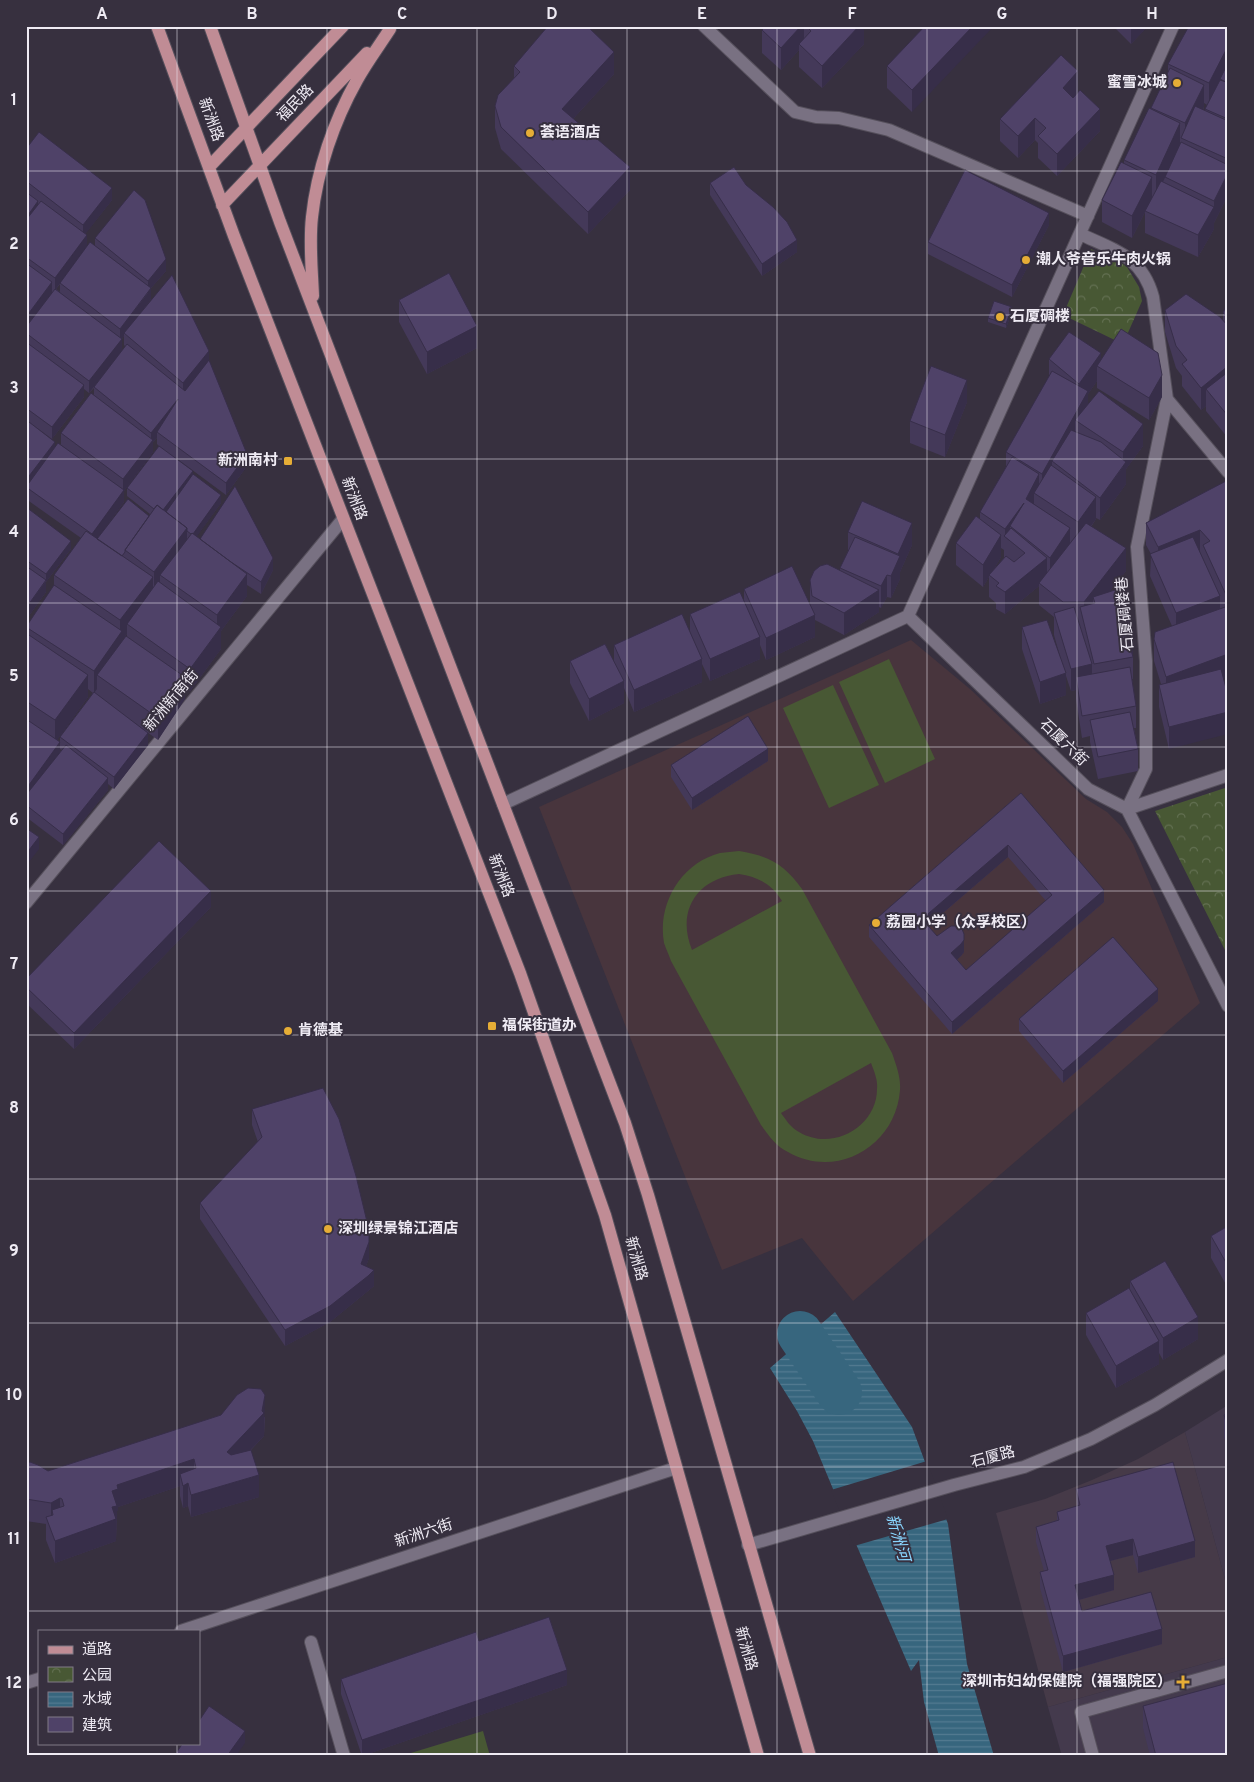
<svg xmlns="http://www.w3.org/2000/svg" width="1254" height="1782" viewBox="0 0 1254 1782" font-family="Overpass,'Noto Sans SC',sans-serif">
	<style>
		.commercial { fill: #463a48 }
		.built { fill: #443a4d }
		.education { fill: #48353d }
		.park { fill: url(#park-crowns) }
		.garden { fill: #485834; fill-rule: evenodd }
		.water { fill: url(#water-rules) }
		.pier { fill: #37303f }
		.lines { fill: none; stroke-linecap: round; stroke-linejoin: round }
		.river { stroke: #37667e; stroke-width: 46 }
		.minor-casing { stroke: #554f5b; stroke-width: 14 }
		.major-casing { stroke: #554f5b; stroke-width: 14 }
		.minor { stroke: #797182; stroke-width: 12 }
		.major { stroke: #c08c95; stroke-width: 12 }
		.wall { fill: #443959; fill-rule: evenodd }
		.shaded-wall { fill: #372e49 }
		.building { fill: #4f4268; stroke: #372e49; fill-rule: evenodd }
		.grid { fill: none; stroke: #efebf4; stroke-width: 1; stroke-opacity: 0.55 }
		.poi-dot { fill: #e6ad36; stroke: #37303f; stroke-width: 2 }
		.labels { text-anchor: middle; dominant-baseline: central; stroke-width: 4; stroke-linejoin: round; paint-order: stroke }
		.poi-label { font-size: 15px; font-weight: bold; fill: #efebf4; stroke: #37303f; text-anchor: start }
		.street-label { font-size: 15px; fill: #efebf4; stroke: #37303f }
		.water-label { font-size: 16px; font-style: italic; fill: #89d5fe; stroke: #37303f }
		.neatline { fill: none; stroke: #efebf4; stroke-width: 2 }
		.grid-label { font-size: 16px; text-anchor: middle; font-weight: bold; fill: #efebf4 }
	</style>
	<defs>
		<pattern id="park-crowns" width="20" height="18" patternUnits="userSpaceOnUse" patternTransform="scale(1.25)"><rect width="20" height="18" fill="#485834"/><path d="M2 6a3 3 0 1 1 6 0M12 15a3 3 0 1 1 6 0" fill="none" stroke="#637052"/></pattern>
		<pattern id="water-rules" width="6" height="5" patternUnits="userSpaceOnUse" patternTransform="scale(1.25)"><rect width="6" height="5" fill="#37667e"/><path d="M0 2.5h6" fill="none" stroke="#547c91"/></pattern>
	</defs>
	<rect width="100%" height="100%" fill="#37303f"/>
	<path class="commercial" d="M1185 1432 1228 1590V1657L1048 1707 996 1513 1045 1499 1092 1480 1138 1459Z"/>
	<path class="built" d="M1228 1405V1590L1185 1432Z
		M1228 1657V1756H1062L1048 1707Z"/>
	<path class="education" d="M911 640 970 689 1086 799 1107 812 1122 827 1133 844 1200 1003 853 1301 802 1238 722 1270 539 807Z"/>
	<path class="park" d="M1091 249 1120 262 1127 267 1139 287 1142 301 1123 344 1063 315Z
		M1228 787V956L1155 811Z"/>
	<path class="garden" d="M889 659 935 759 885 783 839 682Z
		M833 685 879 785 829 808 783 708Z
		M739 851C769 856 784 864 802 889L892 1053C896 1065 901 1077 900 1090 896 1146 837 1180 788 1152 776 1146 769 1136 761 1125L671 961C669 955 666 949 664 943 657 904 681 863 720 853 726 852 733 852 739 851ZM739 874C758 877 772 884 782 901L692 950C676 911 697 878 739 874ZM871 1063C874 1071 878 1080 877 1089 877 1127 832 1152 799 1132 791 1128 786 1120 781 1113Z
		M483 1731 490 1756H401Z"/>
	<path class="water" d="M835 1312 912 1427 948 1524 967 1664 994 1756H939L924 1702 919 1660 911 1671 856 1544 813 1441 797 1411 770 1368Z"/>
	<path class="pier" d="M927 1461 948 1519 854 1546 831 1490Z"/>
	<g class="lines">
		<path class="river" d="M800 1334 839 1392"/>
		<defs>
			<path id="minor" d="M704 26 795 112 816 117 839 118 889 130 1088 216
				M1080 234C1114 250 1142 256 1153 297L1167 399 1137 547 1146 661V769L1127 809 1228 1006
				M1167 399 1228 472
				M908 616 1088 789 1127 809 1228 775
				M503 804 908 616 1173 26
				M26 903 343 519
				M748 1545 954 1485 1024 1467 1091 1439 1155 1405 1228 1360
				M181 1631 676 1468
				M311 1642 344 1756
				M26 1683 39 1679
				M1093 1756 1081 1712 1228 1671"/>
			<path id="major" d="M157 26 234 236 520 973 605 1215 758 1756
				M210 26 280 222 625 1123 648 1195 810 1756
				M209 167 343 26
				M222 205 367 53
				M313 296C312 270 309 243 312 217 317 170 334 121 357 80 367 62 379 46 390 29"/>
		</defs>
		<use href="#minor" class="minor-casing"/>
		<use href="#major" class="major-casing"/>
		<use href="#minor" class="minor"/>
		<use href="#major" class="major"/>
	</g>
	<path class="wall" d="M766 26H864V44L822 88 799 67V50L781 70 762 53V30Z
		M925 26 912 112 887 88V66Z
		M1113 26H1148L1131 44Z
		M1228 26V195L1214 223V229L1198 257 1145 233V212L1132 238 1102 222V200L1124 164V160L1151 109V108L1168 72V64ZM1204 103 1207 105 1205 110H1203L1204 107Z
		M514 66 614 74 573 119 630 190 588 234 501 149 495 128V106L514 78Z
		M1078 92 1100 131 1057 176 1038 158V143L1035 140 1018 158 1000 141V119Z
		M26 149 112 200 85 234 87 246 95 245V238L166 271 151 288V299L144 309 209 361 247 466 226 495 176 458 221 503 196 537 200 539 273 570 261 594 247 585V596L221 631V649L190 691 185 688V699L158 740 147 732 148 745 114 789 108 784V790L63 845 26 817V627L54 586V575L81 538 26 499V426L55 448 88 465 61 445V433L94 396V388L89 393 84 389V397L52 439 26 420ZM60 284V292L56 289ZM124 336V345L126 347 109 367 122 351V339ZM157 438V444L159 446 127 488V496L150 514 149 516 97 539 124 502V491L153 452V442ZM127 634V636L122 641V640ZM88 689 93 693 60 737V749L62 750 60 752 57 740 88 697Z
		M710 183 797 252 762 276 710 195Z
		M1049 225 1012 297 928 254V242Z
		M399 300 477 348 427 374 399 322Z
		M1228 302V438L1206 411V406L1201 410 1182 386V376L1176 368 1165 332V310L1223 320V313Z
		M1012 312 1006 328 988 322V318Z
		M1049 359 1101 360 1162 397 1149 420 1097 388V381L1088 394V404L1143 446 1126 469V484L1100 520 1096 518V519L1091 527 1126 571 1109 592 1133 654H1132L1133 657V679H1132L1136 706V728H1134L1138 749V771L1098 779 1090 742V736L1082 738 1076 699V690L1071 691 1066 676V695L1040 704 1022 649V627L1061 660 1054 635V617L1039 605V586L1005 614 996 609V603L989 597V577L983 587 956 565V543L980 519V512L1006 467V452L1049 377ZM1001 548 1004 550V558L994 569 1001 557Z
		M967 402 945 457 910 443V421Z
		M1228 480V677L1224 678 1169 749 1159 707V685L1161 684 1154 661V639L1172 626 1150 576 1151 554 1146 545V523Z
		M26 507 71 549 46 582V592L26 620Z
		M848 532 912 545 900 572V579L891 598 887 597 881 608 879 607V612L844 635 815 620V637L766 660 760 645V659L710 681 702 664V682L634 712 624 688V703L589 721 570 683V661L614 662V645L690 631V614L744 601V589L810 603V580L840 570V568L848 551Z
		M768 761 692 810 671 777V765Z
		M1021 793 1104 902 952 1034 869 937V925ZM1008 857 1046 901 966 970 957 959 961 956 964 952 937 936 928 926Z
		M211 907 74 1049 26 1003V979Z
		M1158 1001 1063 1083 1019 1031V1019Z
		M252 1109 369 1258 366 1266 374 1286 368 1291 330 1322 285 1346 200 1219V1203L258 1142 252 1125Z
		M1228 1226V1288L1211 1258V1236Z
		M1130 1281 1198 1339 1163 1360 1159 1353V1364L1116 1388 1086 1335V1313L1130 1289Z
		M1228 1414V1451L1224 1437V1415Z
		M265 1417 264 1436 251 1450 259 1497 191 1517 188 1506 183 1508 180 1496V1486L118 1507V1511H117L116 1541 55 1563 46 1540V1524L26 1521V1463L48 1471Z
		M1076 1489 1195 1557 1138 1573 1133 1555 1110 1561 1114 1590 1079 1600 1082 1611 1162 1644 1063 1672 1040 1588V1572L1044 1571 1036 1542V1527L1057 1520V1512L1077 1506Z
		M341 1679 567 1685 362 1756 341 1694Z
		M1143 1706 1228 1756H1150L1143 1728Z"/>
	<path class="shaded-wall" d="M801 26H804V46L799 44V50L781 70V48Z
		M859 26H864V44L822 88V66Z
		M973 26H994L912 112V90Z
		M1131 26H1148L1131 44Z
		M1228 46V68L1220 79V83L1209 105V83Z
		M614 52V74L562 131V109Z
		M1078 71V93L1063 110V88Z
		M1204 85V107L1187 140 1185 139V123Z
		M1100 109V131L1057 176V154Z
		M1035 118V140L1018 158V136Z
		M1180 123V145L1156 197V175Z
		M630 167V190L588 234V212Z
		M1228 173V195L1214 223V229L1198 257V235L1214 207V201Z
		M1152 177V199L1145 211V212L1132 238V216Z
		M112 188V200L83 237V225Z
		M38 201V209L26 226V218Z
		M1049 213V225L1012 297V285Z
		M87 235V247L55 290V278Z
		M797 240V252L762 276V264Z
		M166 259V271L151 288V299L125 334 124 333V336L122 339V351L89 393V381L120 341V329L148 293V281Z
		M52 282V294L26 329V317Z
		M1012 307V312L1006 328V324Z
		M477 326V348L427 374V352Z
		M209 351V363L183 395V383Z
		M1101 353V368L1097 366V381L1088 394V413L1075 420V436L1052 461V478L1042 496V474L1079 406V384Z
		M1228 366V388L1206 389V406L1201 410V388Z
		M1162 375V397L1149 420V398Z
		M967 380V402L945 457V435Z
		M84 385V397L52 439V427Z
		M178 399 157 432V438L153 442V452L124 491V502L92 546V534L123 490V479L151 442V433Z
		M1143 424V446L1126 469V484L1100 520V498L1123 467V452Z
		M55 442V450L26 488V480Z
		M247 454V466L226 495V483Z
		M193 471V479L165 515 160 513Z
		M1039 474V496L1034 493V507L1026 499Z
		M221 495V503L192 543V534Z
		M1096 497V519L1078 544V522Z
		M1024 503 1010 526V541L1005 537V529Z
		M912 523V545L900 572V579L891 598V576L898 560V554Z
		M187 528V550L160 575V586L154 594V572Z
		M1070 528V551L1050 580V558Z
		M1200 530V553L1158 569V547Z
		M1001 535V557L990 576 989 575V577L983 587V565Z
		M71 541V549L46 582V592L26 620V608L46 581V574Z
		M1126 548V571L1095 609V603L1093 597V612L1084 624V602Z
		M273 558V570L261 594V582Z
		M1047 558V580L1039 583V586L1005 614V592Z
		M247 574V596L221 631V649L190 691V669L217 633V615Z
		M887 575V597L881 608V586Z
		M153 577V599L127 624V634L122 640V653L97 675V689L94 693V671L120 633V620Z
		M879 590V612L844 635V613Z
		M1220 596V618L1176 635V613Z
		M815 615V637L766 660V638Z
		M1133 632V654L1126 656V633Z
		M760 637V659L710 681V659Z
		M1228 654V677L1166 699V677Z
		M702 659V682L634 712V690Z
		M1092 664V686L1076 677V690L1071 691V669Z
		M1066 673V695L1040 704V682Z
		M88 675V697L55 743V720Z
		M185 677V699L158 740V718Z
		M624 681V703L589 721V699Z
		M1228 712V734L1169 749V727Z
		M148 733V745L114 789V777Z
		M60 742V754L26 801V789Z
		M768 749V761L692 810V798Z
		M108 778V790L63 845V834Z
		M39 837V849L26 866V854Z
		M1008 845V857L922 931V919Z
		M1104 890V902L952 1034V1022Z
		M211 891V907L74 1049V1033Z
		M964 934V952L961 956 951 965V953Z
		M1158 989V1001L1063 1083V1071Z
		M369 1242V1258L361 1280V1264Z
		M374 1270V1286L368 1291 330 1322 285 1346V1330Z
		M1198 1317V1339L1163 1360V1338Z
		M1159 1341V1364L1116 1388V1366Z
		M265 1395 264 1436 227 1474V1452L262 1411Z
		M194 1459V1481L188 1483V1506L183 1508V1486L180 1474V1486L118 1507V1511H117L116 1541 55 1563V1541L112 1491 117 1485Z
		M259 1475V1497L191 1517V1495Z
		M60 1498V1520L53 1515 52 1510V1524L51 1525V1503Z
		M1133 1539V1555L1106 1562V1546Z
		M1195 1541V1557L1138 1573V1557Z
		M1114 1575V1590L1075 1601V1585Z
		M1162 1629V1644L1063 1672V1656Z
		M567 1670V1685L362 1756V1740Z
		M245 1731V1743L236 1756H227Z"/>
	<path class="building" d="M548 26H587L614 52 562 109 630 167 588 212 501 127 495 106 498 95 520 72 514 66Z
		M766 26H801L781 48 762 30Z
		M806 26H859L822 66 799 44 811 31Z
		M925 26H973L912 90 887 66Z
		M1189 26H1228V46L1209 83 1168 64Z
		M1061 55 1078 71 1063 88 1073 98 1080 90 1100 109 1057 154 1038 136 1046 128 1035 118 1018 136 1000 119Z
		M1228 63V119L1205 109 1220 80 1226 82 1220 79Z
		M1170 68 1204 85 1185 123 1151 108Z
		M1195 106 1228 121V159L1181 138Z
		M1149 108 1180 123 1156 175 1124 160Z
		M39 132 112 188 83 225 26 181V149Z
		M1181 142 1228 165V173L1214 201 1165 177Z
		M1121 162 1152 177 1132 216 1102 200Z
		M734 167 746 185 773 207 787 222 797 240 762 264 710 183Z
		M965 170 1049 213 1012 285 928 242Z
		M1161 181 1214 207 1198 235 1145 211Z
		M134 190 145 200 166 259 148 281 95 238Z
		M26 192 38 201 26 218Z
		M41 201 87 235 55 278 26 257V220Z
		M90 242 151 288 120 329 60 283Z
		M26 263 52 282 26 317Z
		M449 273 477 326 427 352 399 300Z
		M172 275 209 351 183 383 124 333Z
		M55 289 122 339 89 381 26 333V327Z
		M1186 294 1220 317 1228 326V366L1201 388 1182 364 1187 360 1176 346 1165 310Z
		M994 301 1012 307 1006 324 988 318Z
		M1228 302V318L1223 313Z
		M1121 329 1158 353 1162 375 1149 398 1097 366Z
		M1069 332 1101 353 1079 384 1049 359Z
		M26 342 84 385 52 427 26 408Z
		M127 344 185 391 209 360 247 454 226 483 157 432 178 399 151 433 94 387Z
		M931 366 967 380 945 435 910 421Z
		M1052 371 1088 391 1042 474 1006 452Z
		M1228 372V416L1206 389Z
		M1099 391 1143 424 1123 452 1075 420Z
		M91 393 153 440 123 479 61 433Z
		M29 422 55 442 26 480V426Z
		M1071 430 1101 442 1126 462 1100 498 1052 461Z
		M58 443 124 490 92 534 26 487Z
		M159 446 193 471 163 510 157 505 154 509 127 488Z
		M1012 457 1039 474 1026 499 1070 528 1050 558 1010 526 1024 503 1005 529 980 512Z
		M1051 465 1096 497 1078 522 1034 493Z
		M193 474 221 495 193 534 192 533 191 534 187 531V528L166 512Z
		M1228 480V533L1226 534 1228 537 1227 597 1203 545 1210 541 1200 530 1158 547 1146 523Z
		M235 486 273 558 261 582 231 562 200 539Z
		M128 499 149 516 125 550V552L122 556 97 539Z
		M862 501 912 523 898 554 848 532Z
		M157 505 187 528 154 572 125 550Z
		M26 507 71 541 46 574 26 560Z
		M976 516 1001 535 983 565 956 543Z
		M1086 523 1126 548 1084 602H1063L1039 583Z
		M1011 528 1047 558 1005 592 996 586 999 583 989 575 1006 556 1014 562 1025 553 1004 536Z
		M86 531 153 577 120 620 54 575Z
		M192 533 247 574 217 615 160 575Z
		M855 537 900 556 891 576 887 575 881 586 840 568Z
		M1193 537 1220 596 1176 613 1150 554Z
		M827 564 879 590 844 613 812 596 810 580 814 571 820 566Z
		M26 566 46 580 26 608Z
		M792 566 815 615 766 638 744 589Z
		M158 581 221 627 190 669 127 624Z
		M54 585 122 631 94 671 26 627Z
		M1121 588 1133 632 1126 633 1133 657 1094 664 1080 607 1095 603 1093 597Z
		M740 592 760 637 710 659 690 614Z
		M1228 606V654L1166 677 1154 639 1155 632Z
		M1074 607 1092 664 1071 669 1054 613Z
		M682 614 702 659 634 690 614 645Z
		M1047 620 1066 673 1040 682 1022 627Z
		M26 633 88 675 55 720 26 701Z
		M126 636 185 677 158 718 97 675Z
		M605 644 624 681 589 699 570 661Z
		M1130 667 1136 706 1082 716 1076 677Z
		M1221 669 1228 696V712L1169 727 1159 685Z
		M94 692 148 733 114 777 60 737Z
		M1130 712 1138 749 1098 757 1090 720Z
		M748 716 768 749 692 798 671 765Z
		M26 719 60 742 26 789Z
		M66 745 108 778 63 834 26 805V795Z
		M1021 793 1104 890 952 1022 869 925ZM1008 845 1052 895 966 970 951 953 961 944 964 940V934L962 929 957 926H951L937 936 922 919Z
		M26 828 39 837 26 854Z
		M159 841 211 891 74 1033 26 987V979Z
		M1113 937 1158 989 1063 1071 1019 1019Z
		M323 1088 339 1119 356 1176 369 1230V1242L361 1264 374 1270 368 1276 330 1306 285 1330 200 1203 262 1137 252 1109Z
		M1228 1226V1266L1211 1236Z
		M1165 1261 1198 1317 1163 1338 1130 1281Z
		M1129 1288 1159 1341 1116 1366 1086 1313Z
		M248 1388 261 1389 265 1395 262 1411 264 1413 227 1452 231 1455 251 1450 259 1475 191 1495 188 1483 183 1486 180 1474 196 1468 194 1459 117 1485 118 1489 112 1491 117 1506 112 1507 116 1519 55 1541 46 1517 53 1515 52 1510 64 1506 62 1499 60 1498 51 1503 26 1499V1463L30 1462 38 1465 48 1471 221 1415 237 1395Z
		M1228 1414V1428L1224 1415Z
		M1173 1462 1195 1541 1138 1557 1133 1539 1106 1546 1114 1575 1075 1585 1082 1611 1151 1592 1162 1629 1063 1656 1040 1572 1048 1570 1036 1527 1059 1520 1057 1512 1080 1505 1076 1489Z
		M549 1617 567 1670 362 1740 341 1679 476 1632 479 1641Z
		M1228 1683V1756H1156L1143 1706Z
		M209 1706 245 1731 227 1756H174L183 1743H199V1721Z"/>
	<path class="grid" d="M177 26V1631M327 26V1756M477 26V1756M627 26V1756M777 26V1756M927 26V1756M1077 26V1756M26 171H1228M26 315H1228M26 459H1228M26 603H1228M26 747H1228M26 891H1228M26 1035H1228M26 1179H1228M26 1323H1228M26 1467H1228M26 1611H1228M177 1743V1756"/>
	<g class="poi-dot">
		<circle cx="1177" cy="83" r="5"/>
		<circle cx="530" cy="133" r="5"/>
		<circle cx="1026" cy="260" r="5"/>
		<circle cx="1000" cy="317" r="5"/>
		<rect x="283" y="456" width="10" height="10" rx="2.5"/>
		<circle cx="876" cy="923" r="5"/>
		<rect x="487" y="1021" width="10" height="10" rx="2.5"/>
		<circle cx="288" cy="1031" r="5"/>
		<circle cx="328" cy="1229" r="5"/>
		<path d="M1180.5 1674.5h5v5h5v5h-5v5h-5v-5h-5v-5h5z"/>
	</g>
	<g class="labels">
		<g class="poi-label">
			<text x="1167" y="83" text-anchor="end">蜜雪冰城</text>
			<text x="540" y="133">荟语酒店</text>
			<text x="1036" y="260">潮人爷·音乐牛肉火锅</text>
			<text x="1010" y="317">石厦碉楼</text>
			<text x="278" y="461" text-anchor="end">新洲南村</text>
			<text x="886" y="923">荔园小学（众孚校区）</text>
			<text x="502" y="1026">福保街道办</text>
			<text x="298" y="1031">肯德基</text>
			<text x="338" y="1229">深圳绿景锦江酒店</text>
			<text x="1172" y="1682" text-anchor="end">深圳市妇幼保健院（福强院区）</text>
		</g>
		<g class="street-label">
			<text transform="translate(296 104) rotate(-46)">福民路</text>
			<text transform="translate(210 120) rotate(70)">新洲路</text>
			<text transform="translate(353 499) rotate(69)">新洲路</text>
			<text transform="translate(1126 614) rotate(-95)">石厦碉楼巷</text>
			<text transform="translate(172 701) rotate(-50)">新洲新南街</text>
			<text transform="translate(1063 743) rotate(44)">石厦六街</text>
			<text transform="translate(500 876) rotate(69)">新洲路</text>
			<text transform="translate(635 1259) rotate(74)">新洲路</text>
			<text transform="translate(993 1458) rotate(-15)">石厦路</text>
			<text transform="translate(424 1534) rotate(-18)">新洲六街</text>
			<text transform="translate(745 1649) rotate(74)">新洲路</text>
		</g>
		<g class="water-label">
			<text transform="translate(897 1538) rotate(74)">新洲河</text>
		</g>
	</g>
	<rect width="1254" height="1782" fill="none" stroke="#37303f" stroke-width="55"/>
	<rect x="38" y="1630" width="162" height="115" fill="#37303f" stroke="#817b87"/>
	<rect x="48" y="1646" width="25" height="8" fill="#c08c95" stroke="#817b87"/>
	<text x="82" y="1654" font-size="15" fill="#efebf4">道路</text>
	<rect x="48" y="1667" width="25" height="15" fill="url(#park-crowns)" stroke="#817b87"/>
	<text x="82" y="1680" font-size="15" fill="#efebf4">公园</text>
	<rect x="48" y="1692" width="25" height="15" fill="url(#water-rules)" stroke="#817b87"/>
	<text x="82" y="1704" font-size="15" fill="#efebf4">水域</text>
	<rect x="48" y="1717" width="25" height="15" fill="#4f4268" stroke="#817b87"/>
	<text x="82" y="1730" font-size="15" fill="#efebf4">建筑</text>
	<rect x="28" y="28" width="1198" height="1726" class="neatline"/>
	<g class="grid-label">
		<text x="102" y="19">A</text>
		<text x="252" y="19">B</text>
		<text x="402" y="19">C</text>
		<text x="552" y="19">D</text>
		<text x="702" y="19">E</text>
		<text x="852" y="19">F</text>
		<text x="1002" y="19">G</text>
		<text x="1152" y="19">H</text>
		<text x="14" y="105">1</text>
		<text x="14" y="249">2</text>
		<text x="14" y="393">3</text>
		<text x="14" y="537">4</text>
		<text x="14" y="681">5</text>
		<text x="14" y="825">6</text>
		<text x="14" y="969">7</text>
		<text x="14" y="1113">8</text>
		<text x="14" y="1256">9</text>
		<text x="14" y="1400">10</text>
		<text x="14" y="1544">11</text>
		<text x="14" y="1688">12</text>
	</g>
</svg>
